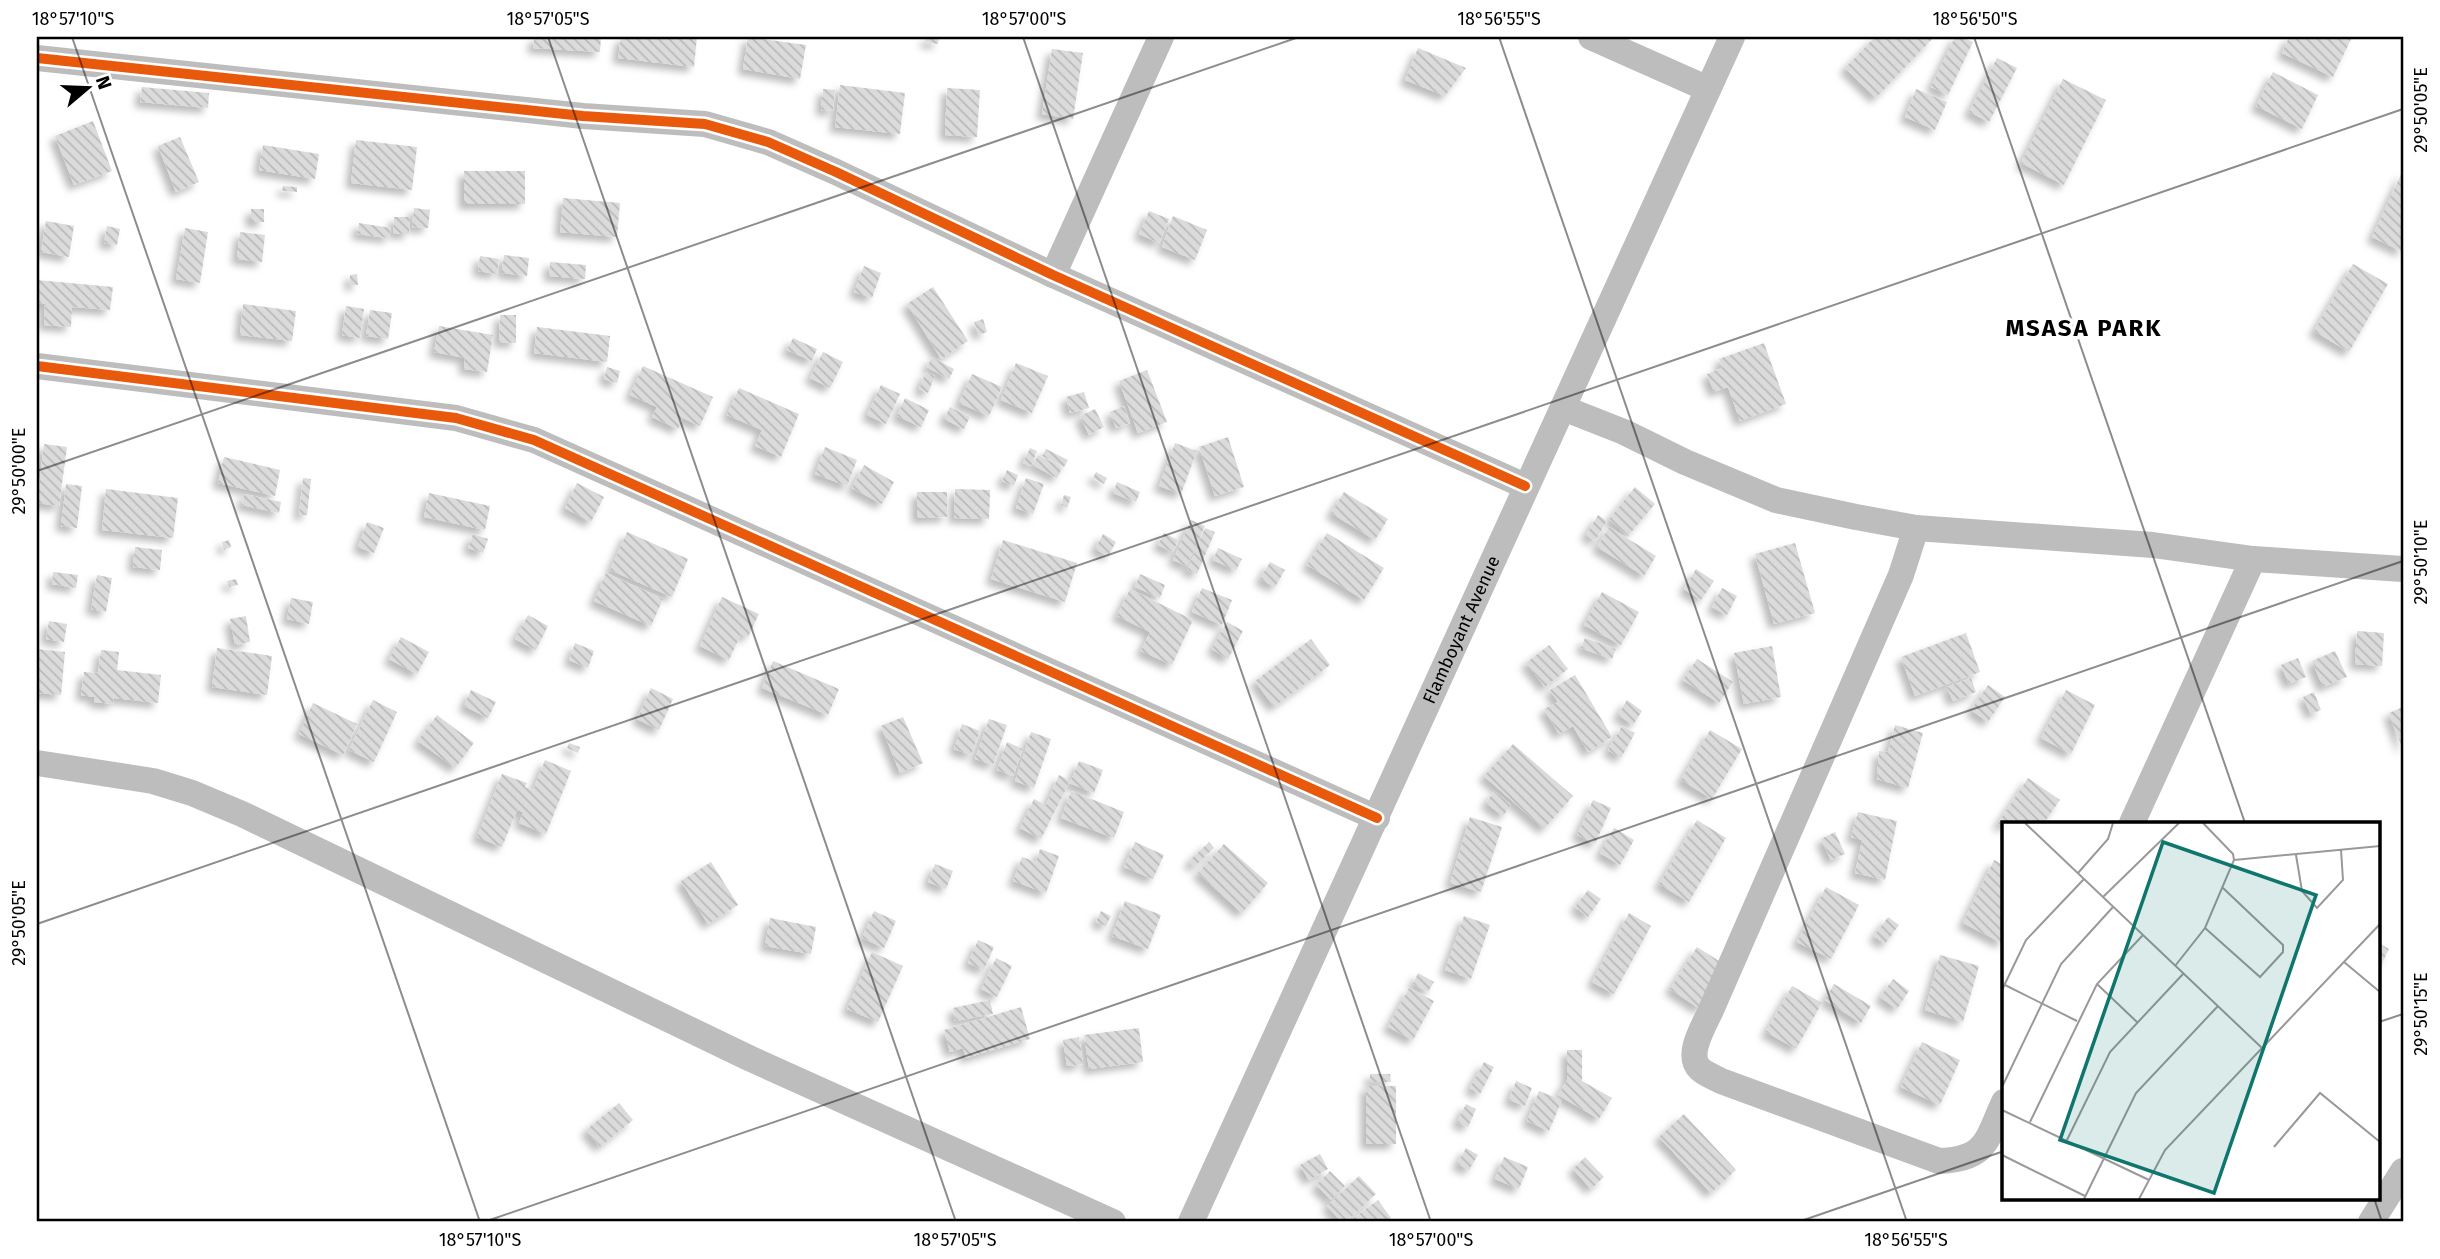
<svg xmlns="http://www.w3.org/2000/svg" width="2440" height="1259" viewBox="0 0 2440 1259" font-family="'Fira Sans',sans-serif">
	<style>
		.building { fill: url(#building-back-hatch); filter: url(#shadow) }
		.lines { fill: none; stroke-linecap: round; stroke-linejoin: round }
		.minor { stroke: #bdbdbd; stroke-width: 26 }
		.cycleway-casing { stroke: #fff; stroke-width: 15 }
		.cycleway { stroke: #e8590c; stroke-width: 10 }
		.ticks { fill: none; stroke: #000; stroke-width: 2; stroke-opacity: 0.45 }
		.labels { text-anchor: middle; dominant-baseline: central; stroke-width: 7; stroke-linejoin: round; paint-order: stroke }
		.street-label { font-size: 18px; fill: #000; stroke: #fff }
		.district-label { font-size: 24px; font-weight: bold; letter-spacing: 2px; fill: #000; stroke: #fff }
		.inset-road { fill: none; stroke: #999; stroke-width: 2 }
		.view { fill: #0f766e; fill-opacity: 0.15; stroke: #0f766e; stroke-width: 3.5 }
		.inset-edge { fill: none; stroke: #000; stroke-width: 3.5 }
		.neatline { fill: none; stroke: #000; stroke-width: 2.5 }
		.ticks-label { font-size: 18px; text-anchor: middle; fill: #000 }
	</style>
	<defs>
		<pattern id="building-back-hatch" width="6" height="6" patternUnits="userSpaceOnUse" patternTransform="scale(1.75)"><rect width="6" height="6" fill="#dbdbdb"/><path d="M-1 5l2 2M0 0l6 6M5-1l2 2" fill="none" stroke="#bababa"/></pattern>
		<filter id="shadow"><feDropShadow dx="-5.5" dy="5.5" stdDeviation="3.5" flood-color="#0004"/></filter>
	</defs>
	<rect width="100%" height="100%" fill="#fff"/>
	<path class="building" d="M534 37H601L600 52 533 48Z
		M621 37H697L694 67 618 58Z
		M748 37 806 45 800 79 743 69Z
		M926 37H939L938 44 925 42Z
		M1875 37H1934L1876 98 1845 68Z
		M1955 37H1962L1973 42 1948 95 1931 87Z
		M2289 37H2352L2333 77 2282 53Z
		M1418 48 1466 68 1445 96 1405 80Z
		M1052 49 1083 53 1073 119 1042 114Z
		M1997 58 2017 68 1989 122 1969 112Z
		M2273 72 2318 95 2302 129 2256 106Z
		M2063 79 2106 100 2064 185 2021 163Z
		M840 85 905 93 900 134 835 127Z
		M142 87 209 93 208 108 140 102Z
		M947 88 980 90 977 137 945 135Z
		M823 89 835 90 833 111 821 110Z
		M1916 89 1947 102 1935 130 1905 117Z
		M93 121 112 171 74 185 55 136Z
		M180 137 199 182 176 192 158 146Z
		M356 140 417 147 412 190 351 183Z
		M263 145 319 154 315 179 259 170Z
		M2403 170V252L2372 237Z
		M464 171H525V204H464Z
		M283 186 297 187V192L282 191Z
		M563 198 620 203 617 237 560 232Z
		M414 208 430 210 428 228 412 227Z
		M251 209H264V222H251Z
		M1149 211 1169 219 1159 243 1139 234Z
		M1173 216 1207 230 1195 260 1162 247Z
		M394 217H410L409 234 393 233Z
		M46 221 74 226 69 257 41 252Z
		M359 223 391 228 389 238 357 234Z
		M107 226 120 229 117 245 104 243Z
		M185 228 208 232 200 283 176 279Z
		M240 232 265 235 262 262 237 259Z
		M504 255 529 258 527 276 502 273Z
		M480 256 499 259 497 274 478 271Z
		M550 262 586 265 585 279 549 276Z
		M2353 264 2388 284 2349 352 2314 331Z
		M864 266 881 273 872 298 854 292Z
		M357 274 358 285H350V275Z
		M37 280 113 287 110 310 72 307 71 327 44 325 45 304 37 303Z
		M933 287 968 341 941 359 907 304Z
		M243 304 296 311 292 341 240 335Z
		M346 306 364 309 360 338 342 335Z
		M370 310 392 313 388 339 366 336Z
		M500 315H516V343L499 342Z
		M983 319 987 332 979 335 974 322Z
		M439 326 493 335 487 372 464 369 465 358 434 352Z
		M537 327 610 336 607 362 534 353Z
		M793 338 817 349 812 361 787 350Z
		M1764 343 1786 404 1740 421 1728 387 1714 392 1707 374 1722 368 1719 359Z
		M823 352 843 362 830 388 810 378Z
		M932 357 954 369 949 379 927 367Z
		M1016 363 1048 376 1032 413 1001 400Z
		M643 366 713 397 700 426 683 418 678 429 652 417 657 407 630 395Z
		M607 367 620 371 617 383 604 379Z
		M1147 370 1167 422 1138 433 1119 381Z
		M926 372 935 376 928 393 919 389Z
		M972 374 1002 387 989 416 959 403Z
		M881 385 900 394 886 424 867 415Z
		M739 388 799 414 781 457 755 446 762 430 727 415Z
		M1084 392 1089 408 1070 413 1066 397Z
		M905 398 929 410 921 427 897 416Z
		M1124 406 1130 423 1116 428 1110 412Z
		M950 407 970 417 964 429 944 419Z
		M1095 409 1104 427 1089 435 1080 416Z
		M1228 437 1244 487 1215 496 1199 447Z
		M1175 443 1197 451 1181 494 1159 486Z
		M44 444 67 447 59 506 37 503Z
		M825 447 857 460 847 486 815 474Z
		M1030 448 1037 451 1031 466 1023 463Z
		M1046 449 1068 460 1064 467 1042 456Z
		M1038 455 1062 468 1057 478 1033 465Z
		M224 457 280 470 275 496 218 483Z
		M864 465 894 482 882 504 852 488Z
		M1007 470 1018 475 1014 486 1002 481Z
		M1096 472 1107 478 1104 484 1093 478Z
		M303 478 311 479 307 515H299Z
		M1026 478 1044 484 1033 514 1016 508Z
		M1117 482 1140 492 1136 502 1113 493Z
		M577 483 604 497 591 522 565 508Z
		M66 484 82 486 77 528 61 526Z
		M1635 487 1655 504 1628 536 1609 519Z
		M106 489 178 498 173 538 102 530Z
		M955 489 990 490 989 519 954 518Z
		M917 492H947V517L917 518Z
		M1344 492 1388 519 1375 540 1331 513Z
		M429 493 490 506 485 530 424 517Z
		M244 494 281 502 279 513 242 505Z
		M1064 495 1071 497 1067 508 1061 505Z
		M1598 515 1607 521 1595 541 1586 535Z
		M1191 520 1205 526 1187 566 1173 560Z
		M367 522 384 528 374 553 358 547Z
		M1609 527 1656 556 1644 576 1597 547Z
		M1205 528 1215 532 1197 574 1187 570Z
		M627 532 688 559 672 597 610 570Z
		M1164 533 1178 540 1173 552 1158 545Z
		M1327 533 1384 568 1364 600 1307 565Z
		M473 534 488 539 483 553 468 548Z
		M1103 534 1116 542 1108 556 1095 549Z
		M229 540 231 547 224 550 222 542Z
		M1003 540 1077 563 1065 602 991 579Z
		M1795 543 1815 613 1774 624 1755 554Z
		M135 547 162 550 160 570 133 567Z
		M1218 548 1242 559 1236 570 1213 560Z
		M1270 562 1285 570 1275 587 1260 579Z
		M1696 569 1714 581 1701 600 1684 589Z
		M53 572 78 575 76 588 52 584Z
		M606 573 663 599 651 626 594 601Z
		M1140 574 1165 585 1160 598 1135 587Z
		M97 575 112 578 106 612 91 609Z
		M236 579 238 585 229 587 227 581Z
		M1202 588 1232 600 1222 625 1192 612Z
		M1722 588 1737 596 1727 615 1712 607Z
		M1130 589 1193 620 1172 665 1141 651 1150 632 1117 616Z
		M1602 592 1639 612 1621 645 1584 625Z
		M722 597 759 614 748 637 741 634 729 660 700 646Z
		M291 598 313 602 309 624 287 619Z
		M528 615 548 626 536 650 515 639Z
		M246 616 250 642 235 645 230 619Z
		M49 621 67 624 64 642 46 639Z
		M1227 622 1243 631 1228 659 1212 649Z
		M2357 631 2384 633 2382 666 2355 664Z
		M1966 633 1980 672 1915 696 1901 657Z
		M401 637 429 652 417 674 389 659Z
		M1585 638 1616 649 1612 659 1581 648Z
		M1311 639 1330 665 1274 707 1255 681Z
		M575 643 594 651 588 668 569 660Z
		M1549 645 1568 669 1545 687 1526 663Z
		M1772 646 1781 697 1744 704 1734 653Z
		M217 648 272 656 267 695 212 687Z
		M37 649 65 652 61 695 37 693Z
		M101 650 119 652 117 670 161 675 158 703 114 698 113 704 94 702 95 697 81 695 84 672 98 673Z
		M2335 651 2347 677 2323 687 2312 661Z
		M2298 658 2306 677 2289 684 2281 665Z
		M1697 659 1733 682 1719 703 1683 680Z
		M773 661 839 689 828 715 762 688Z
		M1575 675 1612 737 1588 752 1573 726 1559 734 1544 709 1558 702 1550 690Z
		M1971 678 1976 692 1953 701 1947 687Z
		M1988 685 2005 697 1988 722 1971 710Z
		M651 688 673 699 659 730 637 719Z
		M471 690 496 702 488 718 464 706Z
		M2066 690 2095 705 2071 754 2041 738Z
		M2314 692 2321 710 2311 714 2303 697Z
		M373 700 397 712 374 762 349 750Z
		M1627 700 1642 711 1633 725 1618 715Z
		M313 703 357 724 343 755 299 734Z
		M2403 707V750L2389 713Z
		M437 715 474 743 455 768 418 741Z
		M903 717 923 763 900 773 881 726Z
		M989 719 1007 725 993 765 975 759Z
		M962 724 980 731 971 755 954 749Z
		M1895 725 1923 733 1908 788 1877 779 1879 751 1888 752Z
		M1622 726 1635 733 1621 758 1608 750Z
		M1710 730 1742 749 1712 799 1681 780Z
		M1031 732 1051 739 1034 788 1015 781Z
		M1007 742 1023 749 1013 776 997 770Z
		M569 743 580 747 578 753 567 748Z
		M1513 744 1573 796 1544 829 1484 776Z
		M545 760 571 771 546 834 519 823 523 812 517 810 502 847 477 837 502 774 527 783 525 787 533 790Z
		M1079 761 1103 770 1094 793 1069 783 1041 839 1020 828 1034 799 1046 805 1059 775 1071 781Z
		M2028 778 2060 800 2044 823H2004V828L1998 823Z
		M1071 791 1124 812 1114 838 1061 818Z
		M1494 791 1511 805 1503 816 1486 803Z
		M1593 800 1611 808 1595 844 1577 835Z
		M1858 812 1897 821 1885 880 1855 873 1862 840 1851 837Z
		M1470 817 1502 827 1481 892 1450 883Z
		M1697 820 1726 838 1689 902 1659 884Z
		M1614 828 1634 840 1620 865 1600 853Z
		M1835 832 1845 854 1831 860 1821 839Z
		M1135 842 1164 855 1153 879 1124 867Z
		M1209 842 1214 848 1194 867 1189 861Z
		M1224 844 1268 883 1242 913 1198 873Z
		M1040 849 1059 856 1046 893 1013 881 1022 857 1036 862Z
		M1994 860 2004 865V938L2002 943 1963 923Z
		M711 862 738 905 708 924 681 881Z
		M935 864 953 871 946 889 928 882Z
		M1826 887 1859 905 1831 959 1797 942Z
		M1588 890 1601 899 1588 917 1575 907Z
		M1125 901 1161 915 1148 949 1112 936Z
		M874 911 896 921 884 948 862 938Z
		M1101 911 1111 916 1106 926 1096 922Z
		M1629 913 1651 926 1614 994 1592 982Z
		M1464 916 1490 925 1471 979 1445 970Z
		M1888 917 1899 925 1885 944 1874 936Z
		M770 918 816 927 811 954 765 946Z
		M978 940 994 947 984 970 968 963Z
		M2379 943 2389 949 2379 969Z
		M1697 947 1727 966 1700 1009 1670 989Z
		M872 952 903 966 878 1022 847 1009Z
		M1940 955 1979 966 1963 1022 1925 1010Z
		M996 958 1012 966 997 997 981 989Z
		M1418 973 1434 982 1428 992 1413 984Z
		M1893 979 1909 991 1897 1009 1880 997Z
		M1834 984 1871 1006 1861 1023 1825 1000Z
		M1792 986 1822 1003 1796 1049 1766 1032Z
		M1409 988 1434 1001 1413 1040 1388 1027Z
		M990 1000 993 1014 955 1021 953 1008Z
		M1021 1007 1030 1039 966 1058 963 1048 950 1052 944 1030Z
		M1139 1028 1143 1062 1089 1069 1084 1035Z
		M1079 1037 1083 1064 1067 1066 1063 1040Z
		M1922 1042 1960 1060 1940 1105 1901 1087Z
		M1567 1050H1582V1081L1612 1098 1599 1119 1558 1095 1567 1080Z
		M1484 1062 1494 1067 1480 1094 1470 1088Z
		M1370 1074H1390L1391 1082H1370Z
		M1516 1081 1532 1088 1525 1106 1509 1100Z
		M1366 1086H1396V1144H1366Z
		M1539 1091 1562 1100 1549 1131 1527 1121Z
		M619 1103 633 1120 600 1147 586 1130Z
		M1466 1104 1476 1109 1468 1127 1457 1122Z
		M1684 1114 1736 1170 1711 1193 1659 1137Z
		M1466 1148 1478 1155 1469 1170 1457 1164Z
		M1320 1154 1328 1169 1309 1180 1300 1165Z
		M1504 1157 1528 1167 1519 1189 1495 1179Z
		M1585 1157 1604 1177 1591 1189 1573 1169Z
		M1330 1171 1345 1186 1331 1200 1316 1185Z
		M1359 1176 1376 1194 1346 1222H1342L1327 1206Z
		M1378 1200 1391 1218 1386 1222H1348Z"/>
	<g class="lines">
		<g class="minor">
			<path d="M1591 37 1708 89"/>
			<path d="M37 58 583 116 705 124 768 142 836 172 1053 275 1525 486"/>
			<path d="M1053 275 1161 37"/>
			<path d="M37 366 456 418 534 440 1377 818"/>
			<path d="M1563 408 1624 432 1685 462 1776 500 1856 517 1916 528 2153 545 2253 559 2403 569"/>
			<path d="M1916 528 1901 575 1711 1010C1704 1026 1685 1055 1700 1069 1705 1074 1714 1077 1721 1081L1939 1161C1987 1159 1986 1141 2004 1102"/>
			<path d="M37 763 153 781 192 793 242 814 751 1059 1113 1222"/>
			<path d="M2132 823 2253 559"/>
			<path id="s1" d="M1191 1222 1732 37"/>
			<path d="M2371 1222 2403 1171"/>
		</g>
		<defs>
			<path id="cycleway" d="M37 58 583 116 705 124 768 142 836 172 1053 275 1525 486
				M37 366 456 418 534 440 1377 818"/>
		</defs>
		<use href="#cycleway" class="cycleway-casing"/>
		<use href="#cycleway" class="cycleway"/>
	</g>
	<path class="ticks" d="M72 37 480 1222M548 37 956 1222M1023 37 1431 1222M1499 37 1907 1222M1974 37 2245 823M37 471 1299 37M37 924 2403 109M2379 1022 2403 1014M2374 1198 2382 1222M484 1222 2403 561M1798 1222 2004 1151"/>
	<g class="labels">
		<g class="street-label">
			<text stroke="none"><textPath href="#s1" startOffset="651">Flamboyant Avenue</textPath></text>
		</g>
		<g class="district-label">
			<text x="2084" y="328">MSASA PARK</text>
		</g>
	</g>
	<g transform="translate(2002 822)">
		<rect width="378" height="378" fill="#fff"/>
		<path class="inset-road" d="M23 1 260 226M294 33 300 69 315 86 341 58 339 28M232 38 378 24M76 51 106 17 111 1M101 75 177 1M203 106 258 155 281 130V123L221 66M342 140 378 170M173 144 203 106 232 38 231 32 201 1M95 162 136 201M3 163 75 199M0 168 24 118 82 57M0 265 59 142 111 85M0 288 147 358M28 300 95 162 141 113M65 318 108 230 181 152M272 325 318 271 378 320M0 333 83 374M82 377 134 271 216 184M137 377 163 328 378 102"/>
		<path class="view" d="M161 20 314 73 212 371 58 318Z"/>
		<rect width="378" height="378" class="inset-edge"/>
	</g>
	<rect width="2440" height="1259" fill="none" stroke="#ffffff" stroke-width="77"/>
	<g transform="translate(88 88) rotate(71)" stroke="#ffffff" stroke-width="5" paint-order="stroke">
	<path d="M0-5L12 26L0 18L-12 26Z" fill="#000000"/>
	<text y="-10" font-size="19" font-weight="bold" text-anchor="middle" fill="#000000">N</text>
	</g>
	<rect x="38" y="38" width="2364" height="1182" class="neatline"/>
	<g class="ticks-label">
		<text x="73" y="25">18°57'10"S</text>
		<text x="548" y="25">18°57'05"S</text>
		<text x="1024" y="25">18°57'00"S</text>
		<text x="1499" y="25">18°56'55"S</text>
		<text x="1975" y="25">18°56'50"S</text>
		<text transform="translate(2421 110) rotate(-90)" y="6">29°50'05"E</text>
		<text transform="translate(19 471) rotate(-90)" y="6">29°50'00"E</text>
		<text transform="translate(2421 562) rotate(-90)" y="6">29°50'10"E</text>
		<text transform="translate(19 923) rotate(-90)" y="6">29°50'05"E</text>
		<text transform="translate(2421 1014) rotate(-90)" y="6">29°50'15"E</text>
		<text x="480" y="1246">18°57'10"S</text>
		<text x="955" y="1246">18°57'05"S</text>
		<text x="1431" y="1246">18°57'00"S</text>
		<text x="1906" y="1246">18°56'55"S</text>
	</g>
</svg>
